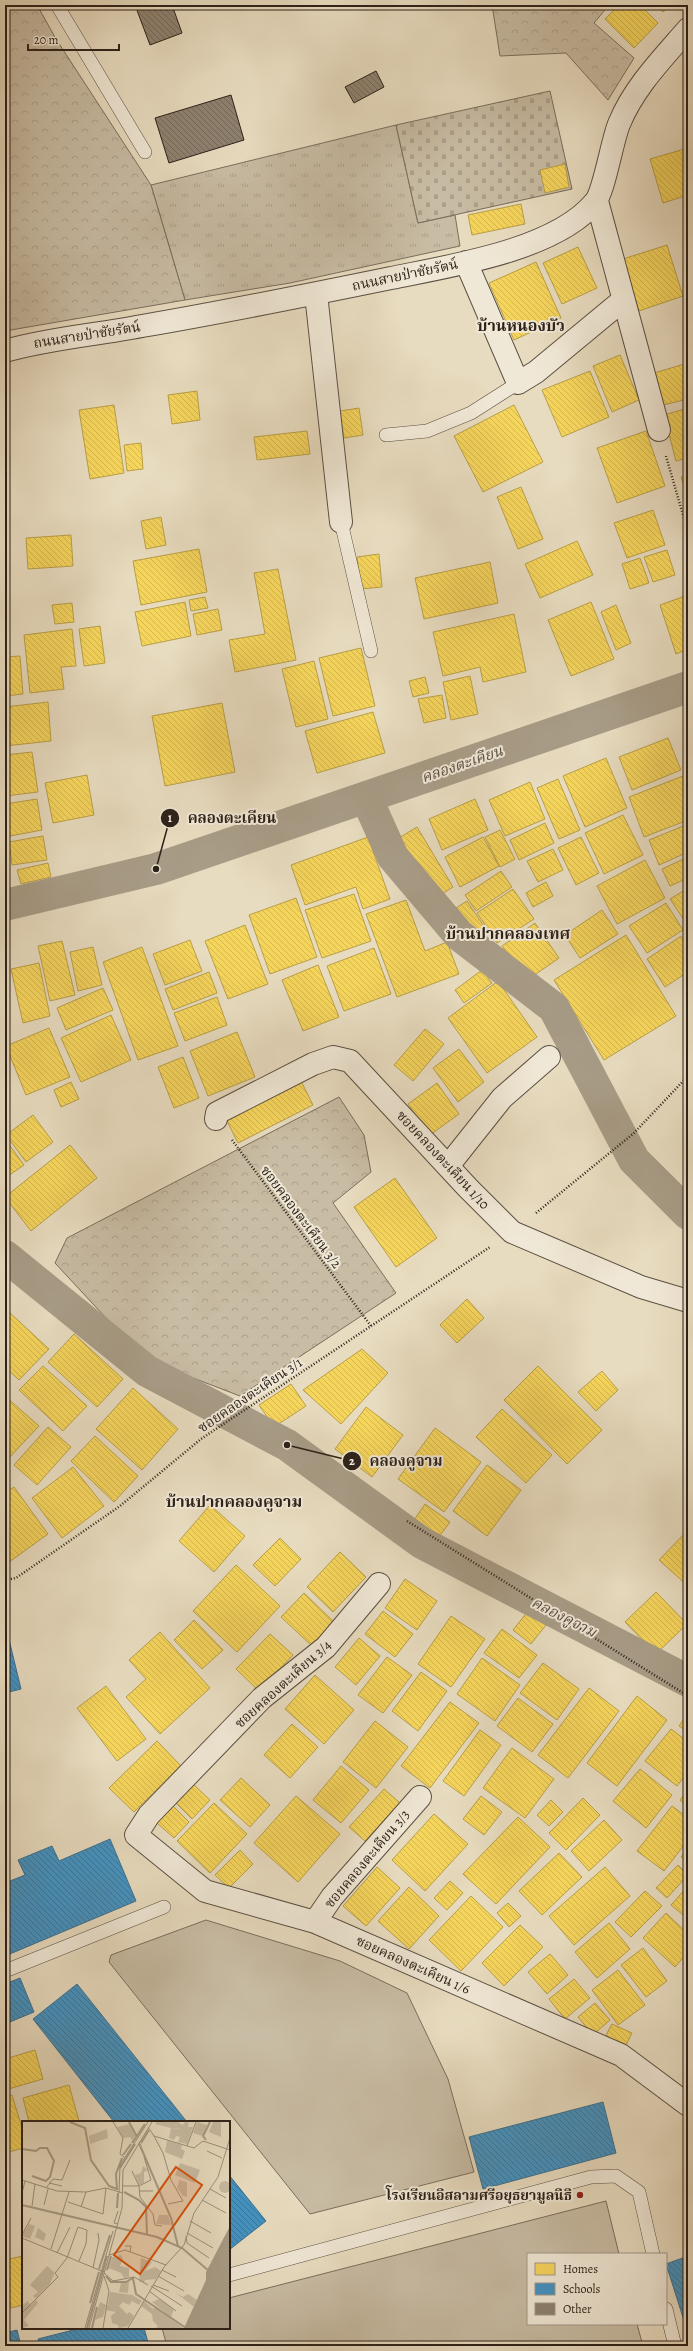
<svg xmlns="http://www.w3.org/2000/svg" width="693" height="2351" viewBox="0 0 693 2351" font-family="Alegreya,'Noto Serif Thai',serif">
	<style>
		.grass { fill: url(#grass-tufts); stroke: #7a6e5e }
		.forest { fill: url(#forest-crowns); stroke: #7a6e5e }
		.cemetery { fill: url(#cemetery-stones); stroke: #7a6e5e }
		.pitch { fill: #c8bca4; stroke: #7a6e5e }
		.homes { fill: url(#homes-back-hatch); stroke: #b99f48 }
		.schools { fill: url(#schools-back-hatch); stroke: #3c7190 }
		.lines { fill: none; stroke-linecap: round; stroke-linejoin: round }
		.canal { stroke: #a89c87; stroke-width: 32 }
		.building { fill: url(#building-back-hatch); stroke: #2c2119 }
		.lane-casing { stroke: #5b5043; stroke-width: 14 }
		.street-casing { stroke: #5b5043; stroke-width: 24 }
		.path { stroke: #2c2119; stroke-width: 2.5; stroke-dasharray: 1 2; stroke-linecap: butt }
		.lane { stroke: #f0e8d6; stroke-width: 13 }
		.street { stroke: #f0e8d6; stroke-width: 22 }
		.poi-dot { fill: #8f2418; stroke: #f0e8d6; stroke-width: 1.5 }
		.labels { text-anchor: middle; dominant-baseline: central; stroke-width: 4; stroke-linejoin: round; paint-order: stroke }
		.street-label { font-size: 14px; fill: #2c2119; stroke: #f0e8d6 }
		.poi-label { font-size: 14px; font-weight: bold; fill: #2c2119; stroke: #f0e8d6; text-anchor: end }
		.water-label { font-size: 15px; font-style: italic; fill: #574c40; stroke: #f0e8d6 }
		.quarter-label { font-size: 16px; font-weight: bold; fill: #2c2119; stroke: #f0e8d6 }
		.inset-river { fill: none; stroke: #a89c87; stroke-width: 2 }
		.inset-road { fill: none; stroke: #9d917d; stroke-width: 1 }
		.view { fill: #d5530d; fill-opacity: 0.15; stroke: #d5530d; stroke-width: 2 }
		.inset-edge { fill: none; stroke: #2c2119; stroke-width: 2 }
		.leader { fill: none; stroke: #2c2119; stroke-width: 1.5 }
		.callout-dot { fill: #2c2119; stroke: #f0e8d6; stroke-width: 1.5 }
		.mark-label { font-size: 12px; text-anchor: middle; font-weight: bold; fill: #fff }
		.callout-label { font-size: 15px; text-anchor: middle; font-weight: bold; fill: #2c2119; stroke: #f0e8d6; stroke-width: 4; stroke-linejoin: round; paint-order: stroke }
	</style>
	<defs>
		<pattern id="grass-tufts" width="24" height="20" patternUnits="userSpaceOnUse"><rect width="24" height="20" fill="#c8bca4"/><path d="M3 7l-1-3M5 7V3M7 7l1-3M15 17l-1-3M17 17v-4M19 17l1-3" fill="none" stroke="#aca18d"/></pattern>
		<pattern id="forest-crowns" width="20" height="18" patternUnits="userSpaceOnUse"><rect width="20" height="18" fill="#c8bca4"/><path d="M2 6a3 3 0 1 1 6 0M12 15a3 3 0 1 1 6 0" fill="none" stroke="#aca18d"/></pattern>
		<pattern id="cemetery-stones" width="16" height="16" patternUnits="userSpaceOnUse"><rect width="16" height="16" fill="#c8bca4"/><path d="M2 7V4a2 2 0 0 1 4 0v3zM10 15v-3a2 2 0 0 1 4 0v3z" fill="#aca18d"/></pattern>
		<pattern id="homes-back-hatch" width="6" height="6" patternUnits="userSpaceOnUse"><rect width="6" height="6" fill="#f6d55c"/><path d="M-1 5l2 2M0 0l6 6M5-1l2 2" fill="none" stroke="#d3b74f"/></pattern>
		<pattern id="schools-back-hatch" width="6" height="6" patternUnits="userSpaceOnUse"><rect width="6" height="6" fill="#4393c3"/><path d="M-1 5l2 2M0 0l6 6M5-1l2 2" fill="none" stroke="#38789e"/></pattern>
		<pattern id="building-back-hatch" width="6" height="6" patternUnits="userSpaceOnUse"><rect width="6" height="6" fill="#8e8270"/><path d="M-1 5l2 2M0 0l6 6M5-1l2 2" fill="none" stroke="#746a5b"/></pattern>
	</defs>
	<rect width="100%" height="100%" fill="#e8dcc0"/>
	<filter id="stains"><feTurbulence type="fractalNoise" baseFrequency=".005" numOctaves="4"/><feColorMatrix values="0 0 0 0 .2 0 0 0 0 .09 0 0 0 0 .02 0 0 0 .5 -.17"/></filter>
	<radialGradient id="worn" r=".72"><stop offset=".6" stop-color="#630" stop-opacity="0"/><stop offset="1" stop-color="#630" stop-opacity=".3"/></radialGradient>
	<path class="grass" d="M396 125 418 223 455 215 460 246 290 283 185 300 151 185Z"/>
	<path class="forest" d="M5 5H37L56 39 151 185 185 300 5 331Z
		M492 5H609L594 23 634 58 608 100 566 53 500 56Z
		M339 1097 364 1135 371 1172 333 1203 396 1293 240 1396 162 1366 119 1332 55 1263 67 1238Z"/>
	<path class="cemetery" d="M550 91 572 189 418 223 396 125Z"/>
	<path class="pitch" d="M206 1920 340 1961 407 1993 448 2079 474 2172 310 2214 109 1962 111 1955Z
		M606 2201 619 2254H528V2324H637L643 2346H167L162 2328H229V2298Z"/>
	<path class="homes" d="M619 5H640L658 23 634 48 605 19Z
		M656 5H671L663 12Z
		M688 148V195L663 203 650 159Z
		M565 164 569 187 545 193 540 170Z
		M521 204 525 224 472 235 468 215Z
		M667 245 683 296 639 311 623 259Z
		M578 247 597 288 562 304 543 263Z
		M536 262 561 318 514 340 489 283Z
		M620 355 639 400 612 412 593 366Z
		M688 363V399L663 405 654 373Z
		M590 371 609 417 562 437 542 390Z
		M197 391 200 420 172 424 168 395Z
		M114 405 124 473 90 479 79 410Z
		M514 405 543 462 483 492 454 436Z
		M359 408 363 435 344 438 340 411Z
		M688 408V458L676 461 664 415Z
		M307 431 310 454 257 460 254 437Z
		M646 431 665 486 617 503 597 448Z
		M141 443 143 469 127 471 124 445Z
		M688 475V500L681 477Z
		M521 487 543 539 518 549 497 497Z
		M653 510 665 545 627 558 614 523Z
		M161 517 166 545 146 549 141 521Z
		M71 535 73 566 28 569 26 538Z
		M577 541 593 575 540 598 525 564Z
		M199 549 207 592 141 605 133 561Z
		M667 550 675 575 653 582 644 557Z
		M379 554 382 587 361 589 357 557Z
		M640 558 649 583 630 589 622 564Z
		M490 562 498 603 424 619 415 578Z
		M278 569 296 660 235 672 229 640 265 634 254 573Z
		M688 595V649L676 654 660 605Z
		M205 597 208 608 191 611 189 600Z
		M185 602 191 636 142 646 135 612Z
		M591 602 614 659 571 676 548 620Z
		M72 603 74 622 55 624 52 605Z
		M616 605 631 643 616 650 601 612Z
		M218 609 222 630 197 635 193 614Z
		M514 614 526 672 483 682 480 667 443 676 433 632Z
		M100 626 105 663 84 666 79 629Z
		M72 629 76 666 61 667 64 689 30 693 24 635Z
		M361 648 375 706 333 716 319 658Z
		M20 656 23 694 5 696V657Z
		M314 661 328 719 296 727 282 669Z
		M470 676 478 714 451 720 443 682Z
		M425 677 429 693 413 697 409 681Z
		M442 695 446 718 424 723 418 699Z
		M48 702 51 741 5 746V707Z
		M222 703 235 772 165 786 152 716Z
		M373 712 385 753 317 773 305 731Z
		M668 738 681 770 632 790 619 757Z
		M32 752 38 792 5 796V755Z
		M606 758 627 808 585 827 563 776Z
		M688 774V820L644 837 629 797Z
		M87 775 94 815 53 823 45 783Z
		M558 779 580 830 559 839 537 788Z
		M530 782 545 819 505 836 489 800Z
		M37 799 42 830 5 837V804Z
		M475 799 488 830 442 850 429 819Z
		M623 815 643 855 604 874 585 833Z
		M545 823 554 843 519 860 510 840Z
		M688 824V852L659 865 649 840Z
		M417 827 453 887 421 907 384 847Z
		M500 830 515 859 500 867 485 837Z
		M43 836 47 860 12 865 9 842Z
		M368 837 390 899 363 909 356 887 305 905 291 865Z
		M483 837 499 866 460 887 445 857Z
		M581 837 599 873 576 885 558 848Z
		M553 849 563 870 538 882 527 861Z
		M688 857V878L670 886 662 869Z
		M645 860 665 898 617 924 597 886Z
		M48 863 51 877 21 884 17 870Z
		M501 871 512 887 476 911 465 895Z
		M546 882 553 896 533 907 526 893Z
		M688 888V926L670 899Z
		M513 889 534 919 497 943 477 913Z
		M354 894 371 941 322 958 305 910Z
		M296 898 317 957 270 974 249 915Z
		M406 900 425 951 447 942 459 974 397 997 366 914Z
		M467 901 487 931 472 941 451 911Z
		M666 903 683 930 647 953 629 926Z
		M602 910 618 934 580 958 565 935Z
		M535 923 559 958 526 981 502 946Z
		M245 925 268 984 228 999 205 941Z
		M626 935 676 1016 604 1060 554 980Z
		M681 936 688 947V972L665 987 647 959Z
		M190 940 202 971 165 985 153 954Z
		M62 941 75 995 50 1001 38 946Z
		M93 947 102 985 78 991 70 952Z
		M142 947 178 1046 138 1060 103 962Z
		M374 948 391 994 344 1011 327 966Z
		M39 963 50 1016 23 1023 11 969Z
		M318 965 339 1017 303 1031 282 980Z
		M482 970 492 983 464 1003 455 990Z
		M209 972 217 993 173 1010 165 989Z
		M498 981 537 1037 487 1073 448 1018Z
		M103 988 113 1010 66 1030 57 1008Z
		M217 997 227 1025 185 1041 174 1013Z
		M111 1015 131 1060 81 1082 61 1038Z
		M49 1028 70 1077 26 1095 6 1046Z
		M425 1029 444 1044 413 1081 394 1065Z
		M237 1032 255 1077 208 1096 190 1051Z
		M459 1049 484 1082 458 1102 433 1068Z
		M183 1057 199 1098 174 1108 158 1067Z
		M300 1079 313 1105 238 1143 225 1117Z
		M71 1082 79 1099 61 1107 54 1090Z
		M437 1083 459 1114 430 1135 408 1104Z
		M33 1115 53 1142 26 1162 6 1135Z
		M5 1139 24 1165 5 1178Z
		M70 1145 97 1178 31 1231 5 1197Z
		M395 1178 437 1238 396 1267 354 1207Z
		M467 1299 484 1318 457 1343 440 1325Z
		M10 1313 49 1349 19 1380 5 1367V1319Z
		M74 1334 123 1379 97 1407 48 1362Z
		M362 1349 388 1373 341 1424 303 1390Z
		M43 1366 87 1406 63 1431 19 1390Z
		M538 1366 602 1430 567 1464 504 1400Z
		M602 1371 618 1390 596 1411 578 1392Z
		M291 1384 306 1406 274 1427 259 1405Z
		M133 1388 178 1429 142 1470 96 1429Z
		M5 1396 39 1426 8 1459 5 1457Z
		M366 1407 403 1435 372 1477 335 1449Z
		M502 1409 552 1455 526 1483 476 1437Z
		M48 1427 71 1447 37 1485 14 1465Z
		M435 1428 481 1462 444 1512 398 1479Z
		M95 1436 138 1476 114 1502 71 1461Z
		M487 1465 521 1490 487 1536 453 1511Z
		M73 1467 104 1506 62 1538 32 1498Z
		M14 1487 48 1534 5 1565V1493Z
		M425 1504 450 1522 436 1541 412 1523Z
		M210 1505 245 1536 214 1572 179 1541Z
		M688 1530V1586L659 1560Z
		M280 1538 301 1559 275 1586 253 1565Z
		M340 1552 366 1577 333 1612 307 1587Z
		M236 1565 280 1606 237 1652 193 1611Z
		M405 1579 437 1601 417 1630 385 1608Z
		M656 1592 687 1624 656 1654 625 1622Z
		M304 1593 335 1623 313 1647 281 1617Z
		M383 1611 413 1634 395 1657 365 1634Z
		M528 1611 546 1625 531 1644 513 1630Z
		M451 1616 485 1639 451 1687 418 1664Z
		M194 1620 223 1650 202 1669 174 1640Z
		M502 1629 537 1655 519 1678 484 1653Z
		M160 1632 210 1688 160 1734 126 1697 146 1679 129 1660Z
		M270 1634 293 1655 259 1691 236 1669Z
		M359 1638 380 1656 356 1685 335 1667Z
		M387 1657 412 1675 383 1713 358 1695Z
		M482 1658 520 1685 495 1721 457 1694Z
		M543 1663 579 1689 557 1720 520 1693Z
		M421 1672 447 1691 418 1731 392 1711Z
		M315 1675 354 1710 324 1744 285 1709Z
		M106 1686 146 1739 117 1761 77 1708Z
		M589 1688 619 1711 568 1778 538 1755Z
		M637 1696 667 1720 617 1786 587 1763Z
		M518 1698 553 1724 532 1752 497 1726Z
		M450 1702 479 1723 430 1788 401 1766Z
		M688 1713V1732L679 1726Z
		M375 1721 408 1747 376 1788 343 1762Z
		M292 1724 318 1747 290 1778 264 1755Z
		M671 1729 688 1742V1772L677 1786 645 1761Z
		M480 1730 501 1745 464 1796 443 1781Z
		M157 1741 181 1766 134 1812 109 1788Z
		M512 1748 554 1779 525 1818 483 1788Z
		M341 1766 369 1790 341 1823 313 1800Z
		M640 1769 672 1795 646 1828 613 1801Z
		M241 1778 270 1805 250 1827 220 1800Z
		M194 1785 210 1800 192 1819 176 1803Z
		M384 1789 400 1803 365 1841 349 1827Z
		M688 1790V1807L680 1800Z
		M296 1796 340 1834 298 1882 254 1843Z
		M481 1796 502 1812 484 1835 463 1819Z
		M583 1798 600 1815 566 1850 549 1833Z
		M551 1800 563 1812 549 1826 537 1815Z
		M214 1803 247 1834 210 1873 177 1841Z
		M173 1806 189 1822 174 1838 157 1823Z
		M672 1806 688 1818V1840L664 1871 637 1851Z
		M434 1814 468 1844 425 1891 392 1860Z
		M518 1817 550 1847 496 1904 463 1874Z
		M604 1820 622 1840 589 1871 571 1851Z
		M688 1848V1862L681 1857Z
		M240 1850 253 1864 229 1888 215 1875Z
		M559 1853 582 1877 542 1915 519 1891Z
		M678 1865 688 1875 667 1898 656 1888Z
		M377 1867 400 1888 366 1926 343 1906Z
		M605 1867 630 1896 574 1945 549 1916Z
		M450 1881 463 1893 447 1910 434 1898Z
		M688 1886V1919L671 1905Z
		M409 1887 439 1916 409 1949 378 1921Z
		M645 1891 662 1906 631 1937 615 1922Z
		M471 1896 503 1927 461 1971 429 1940Z
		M508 1903 521 1916 509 1927 497 1913Z
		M666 1913 688 1934V1952L675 1967 643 1938Z
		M609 1923 630 1949 597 1978 575 1952Z
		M520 1925 543 1947 504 1986 482 1963Z
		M643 1948 667 1981 646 1997 621 1965Z
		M550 1954 568 1975 547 1994 528 1972Z
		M618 1970 645 2005 618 2025 592 1990Z
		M574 1979 590 1998 565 2019 549 1999Z
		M595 2003 610 2020 593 2035 578 2017Z
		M612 2024 632 2033 624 2049 604 2039Z
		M35 2050 43 2079 5 2090V2059Z
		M69 2085 79 2121 29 2122 23 2098Z
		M12 2095 23 2131V2148L5 2153V2098Z
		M23 2256V2305L11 2308 5 2280V2260Z"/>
	<path class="schools" d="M5 1623 21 1689 5 1693Z
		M110 1839 136 1901 5 1956V1883L25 1875 18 1860 52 1846 59 1861Z
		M20 1978 34 2012 5 2024V1984Z
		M77 1984 187 2122H114L33 2019Z
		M603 2102 616 2153 483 2189 469 2137Z
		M229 2175 266 2221 229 2250Z
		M688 2256V2333L666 2264Z
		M81 2328H144L149 2346H40L38 2339Z
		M17 2330 21 2346H5V2333Z"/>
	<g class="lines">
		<path class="canal" d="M366 797 393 857 459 935 554 1008 634 1160 688 1214
			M5 905 156 869 688 687
			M5 1256 147 1371 287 1445 422 1543 688 1681"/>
	</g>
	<path class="building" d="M135 5H172L182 33 150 45Z
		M376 71 384 87 354 103 345 87Z
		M231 95 244 140 169 163 155 118Z"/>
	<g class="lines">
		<defs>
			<path id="lane" d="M57 5 145 152
				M386 435 427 431 471 413 518 383
				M341 522 371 651
				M5 1971 164 1907
				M229 2275 591 2177 616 2176 639 2192 653 2254
				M666 2309 675 2346"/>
			<path id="street" d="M597 201 659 430
				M466 262 518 383 536 372 623 300
				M316 294 341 522
				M5 351C50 338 96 335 142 326 225 312 308 295 391 278 450 266 556 250 595 202 604 192 612 141 619 124 634 87 663 58 688 29
				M216 1119 217 1113 313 1064 333 1057 350 1061 468 1188 512 1232 641 1287 688 1301
				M448 1166 502 1098 549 1057
				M379 1584 326 1647 262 1698 149 1815 136 1835 205 1891 315 1922 621 2055 688 2105
				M315 1922 332 1897 420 1797"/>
		</defs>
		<use href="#lane" class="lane-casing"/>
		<use href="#street" class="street-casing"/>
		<path class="path" d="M666 456 688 532
			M232 1140 371 1326
			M536 1213 634 1133 688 1076
			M407 1521 688 1696
			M5 1580 16 1578 120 1506 201 1439 490 1247"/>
		<use href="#lane" class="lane"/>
		<use href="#street" class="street"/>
	</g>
	<circle class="poi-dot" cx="580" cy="2195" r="4"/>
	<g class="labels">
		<g class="street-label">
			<text transform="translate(405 275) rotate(-12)">ถนนสายป่าชัยรัตน์</text>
			<text transform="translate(87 335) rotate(-9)">ถนนสายป่าชัยรัตน์</text>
			<text transform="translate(443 1160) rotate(47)">ซอยคลองตะเคียน 1/10</text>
			<text transform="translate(301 1217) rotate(53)">ซอยคลองตะเคียน 3/2</text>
			<text transform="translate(250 1395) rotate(-34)">ซอยคลองตะเคียน 3/1</text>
			<text transform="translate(283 1684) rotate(-42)">ซอยคลองตะเคียน 3/4</text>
			<text transform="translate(367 1859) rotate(-50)">ซอยคลองตะเคียน 3/3</text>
			<text transform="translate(413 1965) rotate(24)">ซอยคลองตะเคียน 1/6</text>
		</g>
		<g class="poi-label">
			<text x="572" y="2195">โรงเรียนอิสลามศรีอยุธยามูลนิธิ</text>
		</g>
		<g class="water-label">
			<text transform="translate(462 764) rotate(-19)">คลองตะเคียน</text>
			<text transform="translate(564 1617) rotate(27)">คลองคูจาม</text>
		</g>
		<g class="quarter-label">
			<text x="521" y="326">บ้านหนองบัว</text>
			<text x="508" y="934">บ้านปากคลองเทศ</text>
			<text x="234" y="1502">บ้านปากคลองคูจาม</text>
		</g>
	</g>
	<g transform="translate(22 2121)">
		<rect width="208" height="208" fill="#e8dcc0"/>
		<path d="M163 1 167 2 166 6H171L165 23 156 21 158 16 154 15 152 19 147 17 149 7 158 8ZM175 1 185 4 181 15 171 12ZM107 3 113 15 110 19 108 16 101 17 95 6ZM145 19 160 24 159 28 163 30 160 38 143 31ZM25 145 32 151V153L28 163 14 177 11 175 16 171 8 164ZM88 171 110 174 120 180 117 184 110 180 107 184 101 181 97 185 86 184ZM14 179 16 182 2 199 7 205 0 207V185L5 180 9 184Z" fill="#c8bca4"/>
		<path d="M134 1H156L162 5 161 8 149 7 133 3ZM191 1H199V16L187 11ZM85 8 86 17 68 23 67 15ZM121 45 126 49 122 51V62L117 64 113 54 119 52ZM197 66a6 6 0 1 1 12 0a6 6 0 1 1-12 0ZM137 94H146L149 104 134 103ZM98 133 101 137 98 145 107 147V156L102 157 99 152 87 147 90 136H96ZM119 137 130 141 123 150 133 146 139 150 134 158 123 159 122 162 117 160ZM107 160 106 172 97 171 99 162ZM154 172 161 176 166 173 175 179 172 186ZM137 178 152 188 149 196 130 181ZM122 180 131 188 133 185 161 207H134L136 205 131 200 130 193 119 185ZM78 181 84 184 81 196 73 199ZM86 184 97 185 105 193 107 191 112 195 106 205 97 207 96 204 90 202 89 195 94 191 84 189Z" fill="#c8bca4"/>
		<path d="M7 103 13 105 8 118 0 115Z" fill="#c8bca4"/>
		<path d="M158 42 178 49 173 62 153 54ZM157 59 165 61V76L161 75 155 67ZM16 107 24 113 22 120 13 116Z" fill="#c8bca4"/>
		<path d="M208 105V207H162L184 159V151Z" fill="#a89c87"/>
		<path class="inset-river" d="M48 1 63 7 69 39 87 65 95 68M107 1 115 16M184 19 181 15 188 1M110 22 123 3M117 22 149 97 156 125M119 22 127 9M0 28 14 30 18 27H25L32 40 28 56 24 60 10 55M101 34 109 23M98 47 113 23M95 69 94 53 100 37M102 71 117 79 124 86 125 113M0 84 135 116 160 127 187 150M95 87 96 72M77 148 88 114M85 149 89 135M84 155 89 161H104L111 157 114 173 164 207M68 182 77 151M65 207 85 135M70 207 75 186"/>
		<path class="inset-road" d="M91 1 101 17 98 33 102 36M126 6 132 15 172 27 181 20 208 29M132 15 141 32 149 59 161 80 146 83M165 25 174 1M185 30 200 37M110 50 117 65 118 76 131 93 133 104 140 105M0 59 35 70 64 71 84 67 101 72M27 62 40 65M100 65H117L129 59 122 36M24 67 31 58 40 59 48 39M188 68 204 77M117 70H131M0 72 3 60M97 72 98 44 126 1M180 79 204 92M46 81 81 93 84 67M22 84 26 68M10 85 13 63M59 86 64 71M168 100 189 112M96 103 92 102 96 90M165 112 191 127M0 114 9 97M164 115 165 122 187 137M0 117 82 151M103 125H109L108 131M29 128 47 71M35 132 48 106M87 134 103 129 144 144M71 147 77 119 76 112M140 149 154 156M82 152 91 160 112 156 126 164M136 155 162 170M131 164 147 170M129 165 160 185M127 170 154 190M0 192 36 156 33 152 45 137 56 106 65 109 64 123 57 140M63 207 91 110M67 207 100 87 101 49 130 1M81 207 87 170 82 155M106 207 142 146 162 124 172 92 196 56 208 17"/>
		<path class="view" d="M154 46 180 64 118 153 92 134Z"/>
		<rect width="208" height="208" class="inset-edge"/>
	</g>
	<path class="leader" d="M156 869L170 818M287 1445L352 1461"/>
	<g class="callout-dot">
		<circle cx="156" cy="869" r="4"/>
		<circle cx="287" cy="1445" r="4"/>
		<circle cx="170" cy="818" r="10"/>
		<circle cx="352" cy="1461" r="10"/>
	</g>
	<g class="mark-label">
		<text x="170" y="822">1</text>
		<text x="352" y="1465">2</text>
	</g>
	<g class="callout-label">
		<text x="232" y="823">คลองตะเคียน</text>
		<text x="406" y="1466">คลองคูจาม</text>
	</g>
	<rect width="693" height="2351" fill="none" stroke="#e8dcc0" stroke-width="20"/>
	<rect x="6" y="6" width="681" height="2339" fill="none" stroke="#2c2119" stroke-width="2"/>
	<rect x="10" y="10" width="673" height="2331" fill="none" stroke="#2c2119"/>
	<rect x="527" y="2253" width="140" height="72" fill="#f0e8d6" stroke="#a2988a"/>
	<rect x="535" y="2263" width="20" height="12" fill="#f6d55c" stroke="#a2988a"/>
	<text x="563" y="2273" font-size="12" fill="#2c2119">Homes</text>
	<rect x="535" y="2283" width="20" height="12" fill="#4393c3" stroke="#a2988a"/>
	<text x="563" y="2293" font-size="12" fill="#2c2119">Schools</text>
	<rect x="535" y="2303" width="20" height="12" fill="#8e8270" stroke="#a2988a"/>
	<text x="563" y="2313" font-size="12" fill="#2c2119">Other</text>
	<path d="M28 44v6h91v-6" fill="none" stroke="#2c2119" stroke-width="2"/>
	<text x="34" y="44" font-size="12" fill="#2c2119" stroke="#f0e8d6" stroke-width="3" paint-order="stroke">20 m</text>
	<rect width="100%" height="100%" filter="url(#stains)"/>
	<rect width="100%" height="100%" fill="url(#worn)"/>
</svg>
